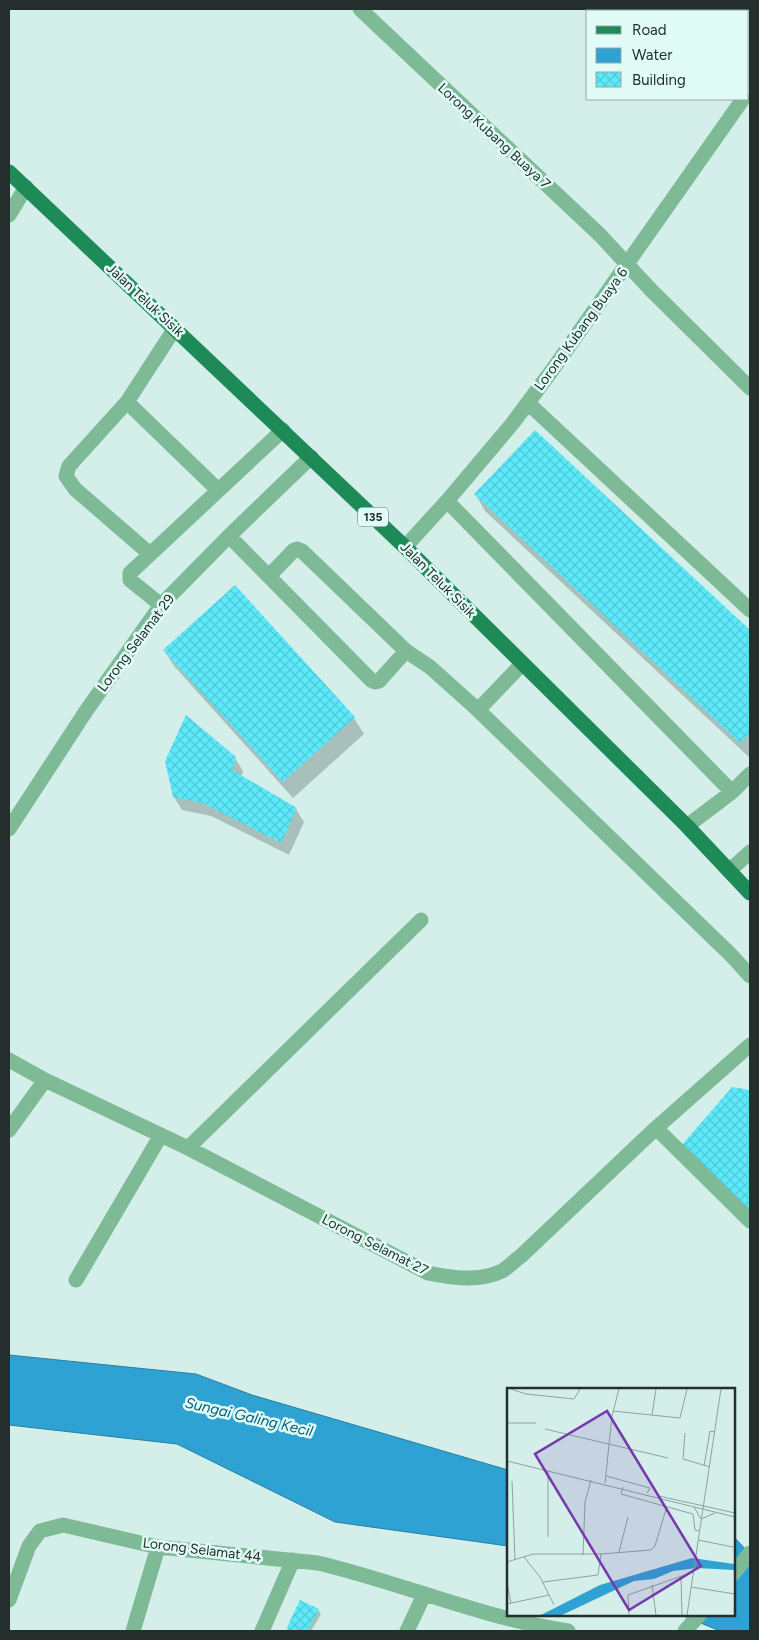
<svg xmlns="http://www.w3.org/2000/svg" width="759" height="1640" viewBox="0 0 759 1640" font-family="Figtree,sans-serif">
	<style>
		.water { fill: #2da2d3; stroke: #2a7fa1 }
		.shadow { fill: #0003 }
		.building { fill: url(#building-cross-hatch) }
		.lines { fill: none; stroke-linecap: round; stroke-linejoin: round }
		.minor { stroke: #7dba95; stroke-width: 15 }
		.major { stroke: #1d8a57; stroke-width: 15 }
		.labels { text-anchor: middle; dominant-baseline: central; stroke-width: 5; stroke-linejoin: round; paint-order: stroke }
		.shield { fill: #e1fcf7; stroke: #5d6c69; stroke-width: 1 }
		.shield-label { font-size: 12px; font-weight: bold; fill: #242e2c }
		.street-label { font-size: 14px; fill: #242e2c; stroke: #e1fcf7 }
		.water-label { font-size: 15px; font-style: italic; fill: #005c7e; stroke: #e1fcf7 }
		.inset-road { fill: none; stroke: #8ea29e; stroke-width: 1 }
		.view { fill: #7838ad; fill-opacity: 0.15; stroke: #7838ad; stroke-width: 2.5 }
		.inset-edge { fill: none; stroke: #242e2c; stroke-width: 2.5 }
	</style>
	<defs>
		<pattern id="building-cross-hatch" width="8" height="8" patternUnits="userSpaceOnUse" patternTransform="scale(1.25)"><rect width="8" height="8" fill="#5ceafb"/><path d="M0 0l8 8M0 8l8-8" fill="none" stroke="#50c9d7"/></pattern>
	</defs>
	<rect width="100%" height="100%" fill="#d4efea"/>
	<path class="water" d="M9 1355 196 1374 252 1395 508 1470V1546L335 1522 177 1444 9 1425Z
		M733 1536 750 1554V1631H720L679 1614H733Z"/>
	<path class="shadow" d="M535 431 750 632V758L485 511 476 495Z
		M235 586 354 718 364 734 293 798 174 666 164 650Z
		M235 758 243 771 241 777 296 809 304 822 289 855 211 816 182 810 174 797Z
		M733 1088 750 1091V1217Z
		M318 1610 321 1614 311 1631H288L289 1626Z"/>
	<path class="building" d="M535 430 750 630V732L740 743 474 494Z
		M235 585 355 717 283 782 163 650Z
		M186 715 236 757 232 770 297 808 281 843 203 803 173 797 165 761Z
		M732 1087 750 1090V1211L681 1146Z
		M300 1600 319 1609 307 1631H287L288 1625Z"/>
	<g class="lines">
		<path class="minor" d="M360 9 600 235 651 290 750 388
			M9 215 26 187
			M127 402 218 490
			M528 403 750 610
			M447 501 732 792 687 826
			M229 536 371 680 375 682 379 681 406 651
			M405 547 447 501 512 424 553 369 743 99
			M150 554 75 489 66 476 69 466 127 402 175 328
			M269 576 294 550 297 549 302 551 406 651 430 667 478 710
			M161 605 130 580V573L283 430
			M522 664 478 710 732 956 750 976
			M732 792 750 774
			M9 829 86 711 161 605 229 536 311 457
			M729 871 750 852
			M9 1060 45 1080 188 1148 428 1273C452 1278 479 1282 502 1271 509 1267 515 1260 521 1256L656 1128 750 1045
			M656 1128 750 1221
			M9 1130 45 1080
			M188 1148 421 920
			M76 1280 161 1135
			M733 1574 750 1553
			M9 1600 29 1546 40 1531 63 1525 158 1547 318 1563C402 1583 482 1618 568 1631
			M133 1631 158 1547
			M262 1631 293 1560
			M407 1631 424 1595
			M685 1631 700 1614"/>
		<path class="major" d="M9 172 405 547 687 826 750 893"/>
	</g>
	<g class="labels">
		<rect class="shield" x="358" y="507.5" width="30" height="19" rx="4"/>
		<g class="shield-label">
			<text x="373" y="517">135</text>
		</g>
		<g class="street-label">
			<text transform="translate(494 136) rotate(43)">Lorong Kubang Buaya 7</text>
			<text transform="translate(145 300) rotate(43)">Jalan Teluk Sisik</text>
			<text transform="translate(581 329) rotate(-54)">Lorong Kubang Buaya 6</text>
			<text transform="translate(438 580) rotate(45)">Jalan Teluk Sisik</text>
			<text transform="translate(136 643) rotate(-53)">Lorong Selamat 29</text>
			<text transform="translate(375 1245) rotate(27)">Lorong Selamat 27</text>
			<text transform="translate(202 1550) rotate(7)">Lorong Selamat 44</text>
		</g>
		<g class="water-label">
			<text transform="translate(249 1417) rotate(13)">Sungai Galing Kecil</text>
		</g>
	</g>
	<g transform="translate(507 1388)">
		<rect width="228" height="228" fill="#d4efea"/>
		<path d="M185 170 227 176V182L190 180 166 183 147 191 127 193 55 227H34L93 197Z" fill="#2da2d3"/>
		<path class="inset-road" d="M4 1 19 6 67 11 73 1M106 23 173 30 180 1M145 27 149 1M0 35H29M38 41 161 70M178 45 176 71 203 79M0 73 228 129M197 78 203 43 208 44M99 88 143 100 140 105M5 93 8 172M98 95 105 28 112 1M116 99 114 106 186 126 188 142 193 143M152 108 228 125M187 119 194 131 208 125M41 149V83M191 152 226 159M112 164 121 129M76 167 78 114 84 92M17 169 33 189 47 217M0 174 26 166H94L144 162 148 158 160 118M174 189 175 227M36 194 91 187 94 166M0 195 4 215M145 197 149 227M184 199 228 206M0 216 42 207M122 227 121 207 186 184M180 227 214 1"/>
		<path class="view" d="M100 23 194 178 122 222 28 66Z"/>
		<rect width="228" height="228" class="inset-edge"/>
	</g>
	<rect width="759" height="1640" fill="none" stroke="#242e2c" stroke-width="20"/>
	<rect x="586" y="10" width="162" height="90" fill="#e1fcf7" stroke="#95aaa6"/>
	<rect x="596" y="26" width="25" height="8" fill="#1d8a57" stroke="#95aaa6"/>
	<text x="632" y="35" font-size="15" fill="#242e2c">Road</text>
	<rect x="596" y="48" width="25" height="15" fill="#2da2d3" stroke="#95aaa6"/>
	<text x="632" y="60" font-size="15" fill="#242e2c">Water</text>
	<rect x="596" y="72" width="25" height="15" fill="url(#building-cross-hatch)" stroke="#95aaa6"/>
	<text x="632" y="85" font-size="15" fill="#242e2c">Building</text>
</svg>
